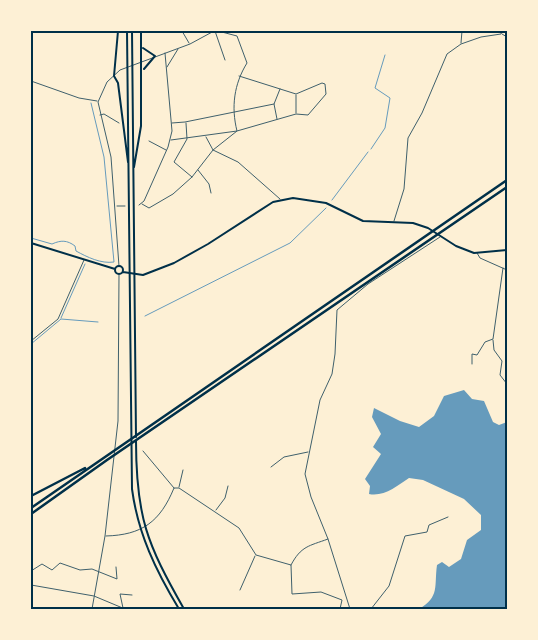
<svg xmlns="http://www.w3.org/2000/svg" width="538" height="640" viewBox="0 0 538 640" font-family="'Space Grotesk',sans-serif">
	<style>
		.water { fill: #669bbc }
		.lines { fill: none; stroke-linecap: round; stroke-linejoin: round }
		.stream { stroke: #669bbc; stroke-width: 1 }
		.minor { stroke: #3f606c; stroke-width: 1 }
		.tertiary { stroke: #3f606c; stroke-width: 1 }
		.secondary { stroke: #003049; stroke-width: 2 }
		.trunk { stroke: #003049; stroke-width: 2 }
		.motorway { stroke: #003049; stroke-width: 2.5 }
		.neatline { fill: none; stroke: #003049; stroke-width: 2 }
	</style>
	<rect width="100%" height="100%" fill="#fdf0d5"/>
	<path class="water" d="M464 390 472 399 484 401 493 422 499 425 507 422V609H419C440 597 434 586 437 565L442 562 449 567 461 559 467 540 481 530V515L464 499 423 480 409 478C397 486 384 497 369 494L370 486 365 479 381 454 373 447 381 434 372 417 374 408 400 421 419 427 434 416 444 396Z"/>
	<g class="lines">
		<path class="stream" d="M371 149 385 128 390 98 375 88 385 55
			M332 200 368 152
			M31 238 52 244C61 240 67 240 75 246L76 251C87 257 101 264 114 262L104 157 91 103
			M145 316 290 243 326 208
			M61 318 85 264
			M31 344 61 319 98 322"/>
		<path class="minor" d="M182 31 189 43
			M215 31 225 60
			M502 34 507 37
			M461 43 462 31
			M31 81 79 98 97 101
			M296 113V95
			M100 115 104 114 119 123
			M277 119 274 104 280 89
			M172 123 185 122 274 104
			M186 123 187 139 174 162 192 177
			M206 137 213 150 238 162 280 199
			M171 140 237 131 296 114 308 115 326 94 325 84 322 83 296 94 239 76
			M149 141 166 150
			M198 170 209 184 211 193
			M142 204 149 208 173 194 192 177 213 150 237 131C231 107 234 84 247 63L237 36 218 31
			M394 221 404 189 408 138 422 113 447 54 461 44 481 37 501 34 502 31
			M477 253 480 258 507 270
			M493 340 494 350 502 361 500 375 507 384
			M31 341 58 319 84 260
			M472 364V354L477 355 485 342 493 339 503 268
			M143 451 174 488
			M271 467 284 457 308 452
			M179 487 183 470
			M216 510 225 498 228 486
			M106 536C142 535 160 522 174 488H179L239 528 256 555 291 565 292 594 321 592 342 600 340 609
			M328 539 350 609
			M291 565C301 546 309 546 328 539L311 497 305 474 320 400 332 374 335 354 337 310 368 284 440 237
			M31 571 42 564 52 570 60 563 80 570 92 569 117 579 116 567
			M240 590 255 556
			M123 608 120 594 132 595
			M371 609 389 586 405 536 427 532 429 525 448 517"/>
		<path class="tertiary" d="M167 67 178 49
			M139 205 144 201 168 147 172 131 165 53
			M117 206H125
			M119 266 111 157 98 102 107 82 120 70 190 44 214 31
			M31 585 94 596 125 609
			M92 609 105 536 118 421 119 275"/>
		<path class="secondary" d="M31 243 115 269
			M115 270a4 4 0 1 1 8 0a4 4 0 1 1-8 0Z
			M123 272 143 275 174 263 208 244 273 202 293 198 326 203 363 221 413 223 428 228 456 246 474 253 507 250"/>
		<path class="trunk" d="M118 31 114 76 118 83 128 162
			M127 31 132 489C138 534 156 571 179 609
			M132 31 136 437
			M143 48 155 56 144 69
			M134 167 141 126V31
			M136 441C136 517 147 544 184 609"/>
		<path class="motorway" d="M31 496 85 468
			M31 508 507 180
			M31 514 107 460 507 187"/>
	</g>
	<rect width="538" height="640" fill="none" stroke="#fdf0d5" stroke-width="65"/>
	<rect x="32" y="32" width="474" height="576" class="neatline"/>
</svg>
